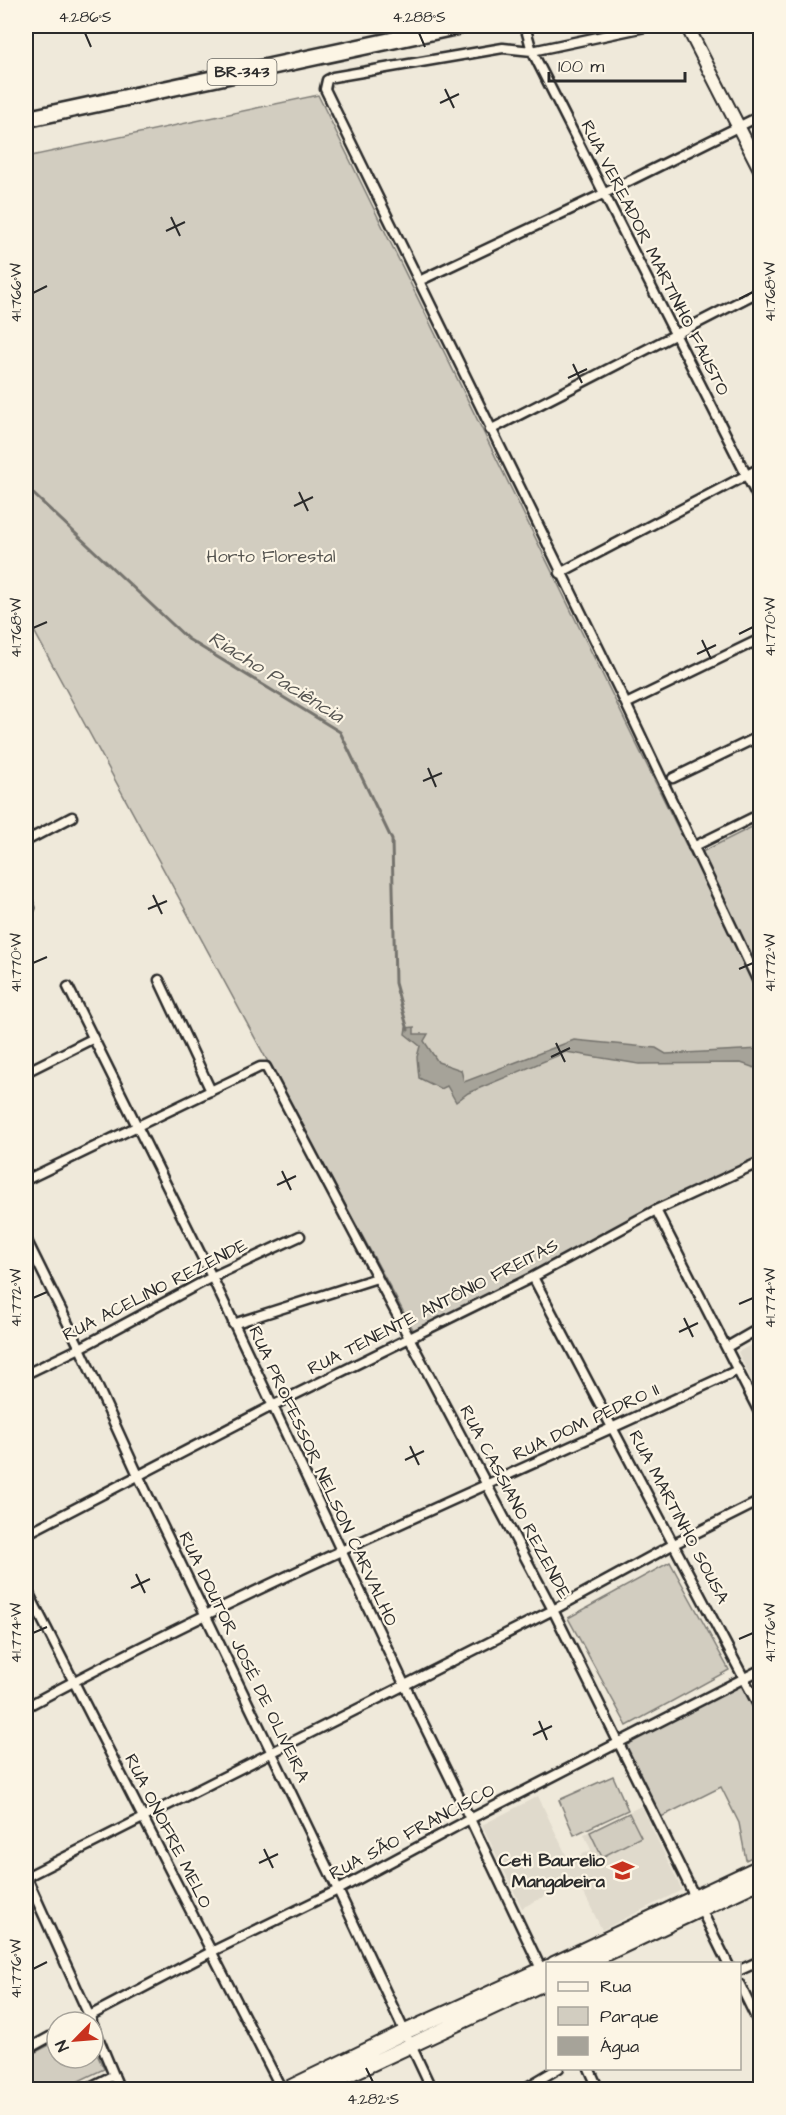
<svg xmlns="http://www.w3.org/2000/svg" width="786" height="2115" viewBox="0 0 786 2115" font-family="'Architects Daughter',sans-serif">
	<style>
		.built { fill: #e0dacc }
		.green { fill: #d2cdc0; stroke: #7e7c76; stroke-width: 1.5 }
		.water { fill: #a6a399; stroke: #75736d; stroke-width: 1.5 }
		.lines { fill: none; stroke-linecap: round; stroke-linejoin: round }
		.stream { stroke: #75736d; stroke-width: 3 }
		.street-casing { stroke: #2b2b2b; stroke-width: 13 }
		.secondary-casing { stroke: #2b2b2b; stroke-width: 16 }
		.primary-casing { stroke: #2b2b2b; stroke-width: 18 }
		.highway-casing { stroke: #2b2b2b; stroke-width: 20 }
		.street { stroke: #fcf5e5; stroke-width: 8 }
		.secondary { stroke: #fcf5e5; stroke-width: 12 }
		.primary { stroke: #fcf5e5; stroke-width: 14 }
		.highway { stroke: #fcf5e5; stroke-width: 15 }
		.ticks { fill: none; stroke: #2b2b2b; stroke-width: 2 }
		.labels { text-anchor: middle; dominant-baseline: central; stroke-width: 4.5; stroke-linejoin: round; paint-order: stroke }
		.shield { fill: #fcf5e5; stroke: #6a6863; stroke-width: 1.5 }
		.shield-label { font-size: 16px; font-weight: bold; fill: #2b2b2b }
		.street-label { font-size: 18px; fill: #2b2b2b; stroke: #fcf5e5 }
		.park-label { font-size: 18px; fill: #555450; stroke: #fcf5e5 }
		.poi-label { font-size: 18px; font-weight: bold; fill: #2b2b2b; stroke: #fcf5e5; text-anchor: end }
		.water-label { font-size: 20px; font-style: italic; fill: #565552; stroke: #fcf5e5 }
		.neatline { fill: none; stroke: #2b2b2b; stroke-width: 2 }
		.ticks-label { font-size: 15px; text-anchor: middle; fill: #2b2b2b }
	</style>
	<rect width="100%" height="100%" fill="#efe9da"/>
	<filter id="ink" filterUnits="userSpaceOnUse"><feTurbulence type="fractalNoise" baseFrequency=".0167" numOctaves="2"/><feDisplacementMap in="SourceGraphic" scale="12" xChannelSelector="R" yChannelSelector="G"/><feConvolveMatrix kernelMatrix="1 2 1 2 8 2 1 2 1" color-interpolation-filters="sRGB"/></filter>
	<g filter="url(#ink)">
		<path class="built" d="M760 1340V1398L738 1352Z
			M538 1796 569 1861 591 1850 584 1834 641 1806 682 1890 602 1930 577 1879 522 1908 482 1825Z"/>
		<path class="green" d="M318 95 692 857 760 823V982L753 986 756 992 760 991V1156L415 1333 26 616V157Z
			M670 1562 729 1670 627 1726 568 1618Z
			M740 1681 760 1721V1853L746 1860 739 1823 721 1787 659 1818 620 1740Z
			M613 1776 628 1810 574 1835 559 1800Z
			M629 1813 641 1837 602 1857 590 1832Z
			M57 2041V2058H93V2046L104 2069 62 2089H26V2057Z"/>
		<path class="water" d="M414 1027V1034H428L424 1041 438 1062 461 1070 464 1082 574 1040 656 1048 666 1054 760 1049V1077L755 1068 741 1063 639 1064 566 1052 468 1093 456 1102 447 1086 441 1089 419 1078 417 1057 420 1046 405 1034 406 1028Z"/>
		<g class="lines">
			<path class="stream" d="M26 487 188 639 340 732 392 840 395 983 408 1030"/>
			<defs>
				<path id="street" d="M396 26 398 38
					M525 26 532 51 760 502
					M650 26 532 51 503 48 333 77 327 80 325 89 626 704 760 986
					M419 281 603 194 760 116
					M490 430 760 291
					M560 573 760 468
					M626 704 760 639
					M673 778 760 736
					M26 841 72 817
					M693 847 760 814
					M26 897 30 908 26 914
					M159 980 211 1091
					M68 987 212 1277 404 1684 470 1819 543 1973
					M26 1072 92 1039
					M26 1180 260 1067H266L553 1610 728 1964
					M656 1210 760 1414
					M26 1239 80 1348 138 1475 338 1890 432 2090
					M533 1277 760 1709
					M233 1324 377 1278
					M727 1347 760 1328
					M26 1374 80 1348 212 1277 300 1236
					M26 1534 272 1406 533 1277 656 1210 760 1162
					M26 1588 282 2090
					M26 1707C257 1582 500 1481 738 1370
					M26 1876 92 2022
					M26 1877 553 1610 674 1544 760 1501
					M740 1970 760 1961
					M740 1985 760 2026
					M78 2022 211 1952 338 1890 470 1819 760 1670
					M93 2025 120 2090
					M26 2050 57 2033
					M589 2068 599 2090
					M84 2090 114 2075
					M522 2090 559 2068"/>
				<path id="secondary" d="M687 26 760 169"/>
				<path id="primary" d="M554 1964 760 1867
					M584 1964 760 1881
					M285 2090 405 2032 548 1967
					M315 2090 548 1981"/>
				<path id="highway" d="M26 119 459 26"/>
			</defs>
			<use href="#street" class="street-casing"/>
			<use href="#secondary" class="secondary-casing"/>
			<use href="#primary" class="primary-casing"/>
			<use href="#highway" class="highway-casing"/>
			<use href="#street" class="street"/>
			<use href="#secondary" class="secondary"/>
			<use href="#primary" class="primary"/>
			<use href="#highway" class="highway"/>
		</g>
	</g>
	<path class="ticks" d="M85 33 91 47M419 33 425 47M445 89 454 108M440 103 459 94M171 217 180 236M166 231 185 222M33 293 47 286M739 299 753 292M573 364 582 383M568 378 587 369M299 492 308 511M294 506 313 497M33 628 47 622M739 634 753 627M702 640 711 659M697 654 716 645M428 768 436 787M423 781 442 773M153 895 162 914M148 909 167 901M33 963 47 957M739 969 753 963M556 1043 565 1062M551 1057 570 1048M282 1171 291 1190M277 1185 296 1176M33 1298 47 1292M739 1304 753 1298M684 1318 693 1337M679 1332 698 1323M410 1446 419 1465M405 1460 424 1451M136 1574 145 1593M131 1588 150 1579M33 1633 47 1627M739 1639 753 1633M539 1721 547 1740M533 1735 552 1726M264 1849 273 1868M259 1863 278 1854M33 1969 47 1962M366 2068 373 2082"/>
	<defs>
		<symbol id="school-bare" viewBox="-9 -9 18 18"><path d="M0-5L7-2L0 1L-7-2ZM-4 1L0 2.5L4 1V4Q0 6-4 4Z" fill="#c8321e" stroke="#fcf5e5" stroke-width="2.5" paint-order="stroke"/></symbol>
	</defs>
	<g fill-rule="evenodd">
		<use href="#school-bare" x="606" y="1854" width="33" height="33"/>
	</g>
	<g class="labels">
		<rect class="shield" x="207.5" y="59" width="69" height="26" rx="4.5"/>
		<g class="shield-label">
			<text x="242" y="72">BR-343</text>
		</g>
		<g class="street-label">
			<text transform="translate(655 258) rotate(63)">RUA VEREADOR MARTINHO FAUSTO</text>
			<text transform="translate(155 1290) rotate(-27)">RUA ACELINO REZENDE</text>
			<text transform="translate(433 1307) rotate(-27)">RUA TENENTE ANTÔNIO FREITAS</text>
			<text transform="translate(586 1422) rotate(-25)">RUA DOM PEDRO II</text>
			<text transform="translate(323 1476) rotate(65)">RUA PROFESSOR NELSON CARVALHO</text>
			<text transform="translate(515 1502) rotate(62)">RUA CASSIANO REZENDE</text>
			<text transform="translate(679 1517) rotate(62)">RUA MARTINHO SOUSA</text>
			<text transform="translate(244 1657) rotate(64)">RUA DOUTOR JOSÉ DE OLIVEIRA</text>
			<text transform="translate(168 1831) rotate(63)">RUA ONOFRE MELO</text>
			<text transform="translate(412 1832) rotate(-28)">RUA SÃO FRANCISCO</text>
		</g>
		<g class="park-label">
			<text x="271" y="556">Horto Florestal</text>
		</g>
		<g class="poi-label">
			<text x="605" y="1860">Ceti Baurelio<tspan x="605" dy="21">Mangabeira</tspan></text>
		</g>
		<g class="water-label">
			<text transform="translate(276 677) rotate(32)">Riacho Paciência</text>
		</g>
	</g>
	<rect width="786" height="2115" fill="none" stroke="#fcf5e5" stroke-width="66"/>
	<rect x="546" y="1962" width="195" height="108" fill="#fcf5e5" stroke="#a8a49b" stroke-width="1.5"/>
	<rect x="558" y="1982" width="30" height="9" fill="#fcf5e5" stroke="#a8a49b" stroke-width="1.5"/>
	<text x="600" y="1992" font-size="18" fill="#2b2b2b">Rua</text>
	<rect x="558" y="2007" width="30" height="18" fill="#d2cdc0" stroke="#a8a49b" stroke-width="1.5"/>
	<text x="600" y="2022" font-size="18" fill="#2b2b2b">Parque</text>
	<rect x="558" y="2037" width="30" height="18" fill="#a6a399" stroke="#a8a49b" stroke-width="1.5"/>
	<text x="600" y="2052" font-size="18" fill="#2b2b2b">Água</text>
	<g transform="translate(75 2040) rotate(245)"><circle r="28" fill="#fcf5e5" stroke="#a8a49b" stroke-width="1.5"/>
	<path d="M0-4.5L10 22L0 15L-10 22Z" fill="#c8321e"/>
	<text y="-9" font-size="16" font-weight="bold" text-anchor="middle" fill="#2b2b2b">N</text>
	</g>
	<path d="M549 72v9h136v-9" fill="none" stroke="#2b2b2b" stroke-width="3"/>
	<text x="558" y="72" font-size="18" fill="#2b2b2b" stroke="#fcf5e5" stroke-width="4.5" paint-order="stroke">100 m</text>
	<rect x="33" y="33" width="720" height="2049" class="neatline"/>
	<g class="ticks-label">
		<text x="85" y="22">4.286°S</text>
		<text x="419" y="22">4.288°S</text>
		<text transform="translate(770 292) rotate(-90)" y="5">41.768°W</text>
		<text transform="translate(16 293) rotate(-90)" y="5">41.766°W</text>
		<text transform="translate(770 627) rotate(-90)" y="5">41.770°W</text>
		<text transform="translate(16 628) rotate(-90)" y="5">41.768°W</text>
		<text transform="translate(770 963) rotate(-90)" y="5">41.772°W</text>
		<text transform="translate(16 963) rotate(-90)" y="5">41.770°W</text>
		<text transform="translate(770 1298) rotate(-90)" y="5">41.774°W</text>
		<text transform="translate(16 1298) rotate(-90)" y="5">41.772°W</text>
		<text transform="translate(770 1633) rotate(-90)" y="5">41.776°W</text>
		<text transform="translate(16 1633) rotate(-90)" y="5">41.774°W</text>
		<text transform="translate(16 1969) rotate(-90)" y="5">41.776°W</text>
		<text x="373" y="2104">4.282°S</text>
	</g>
</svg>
